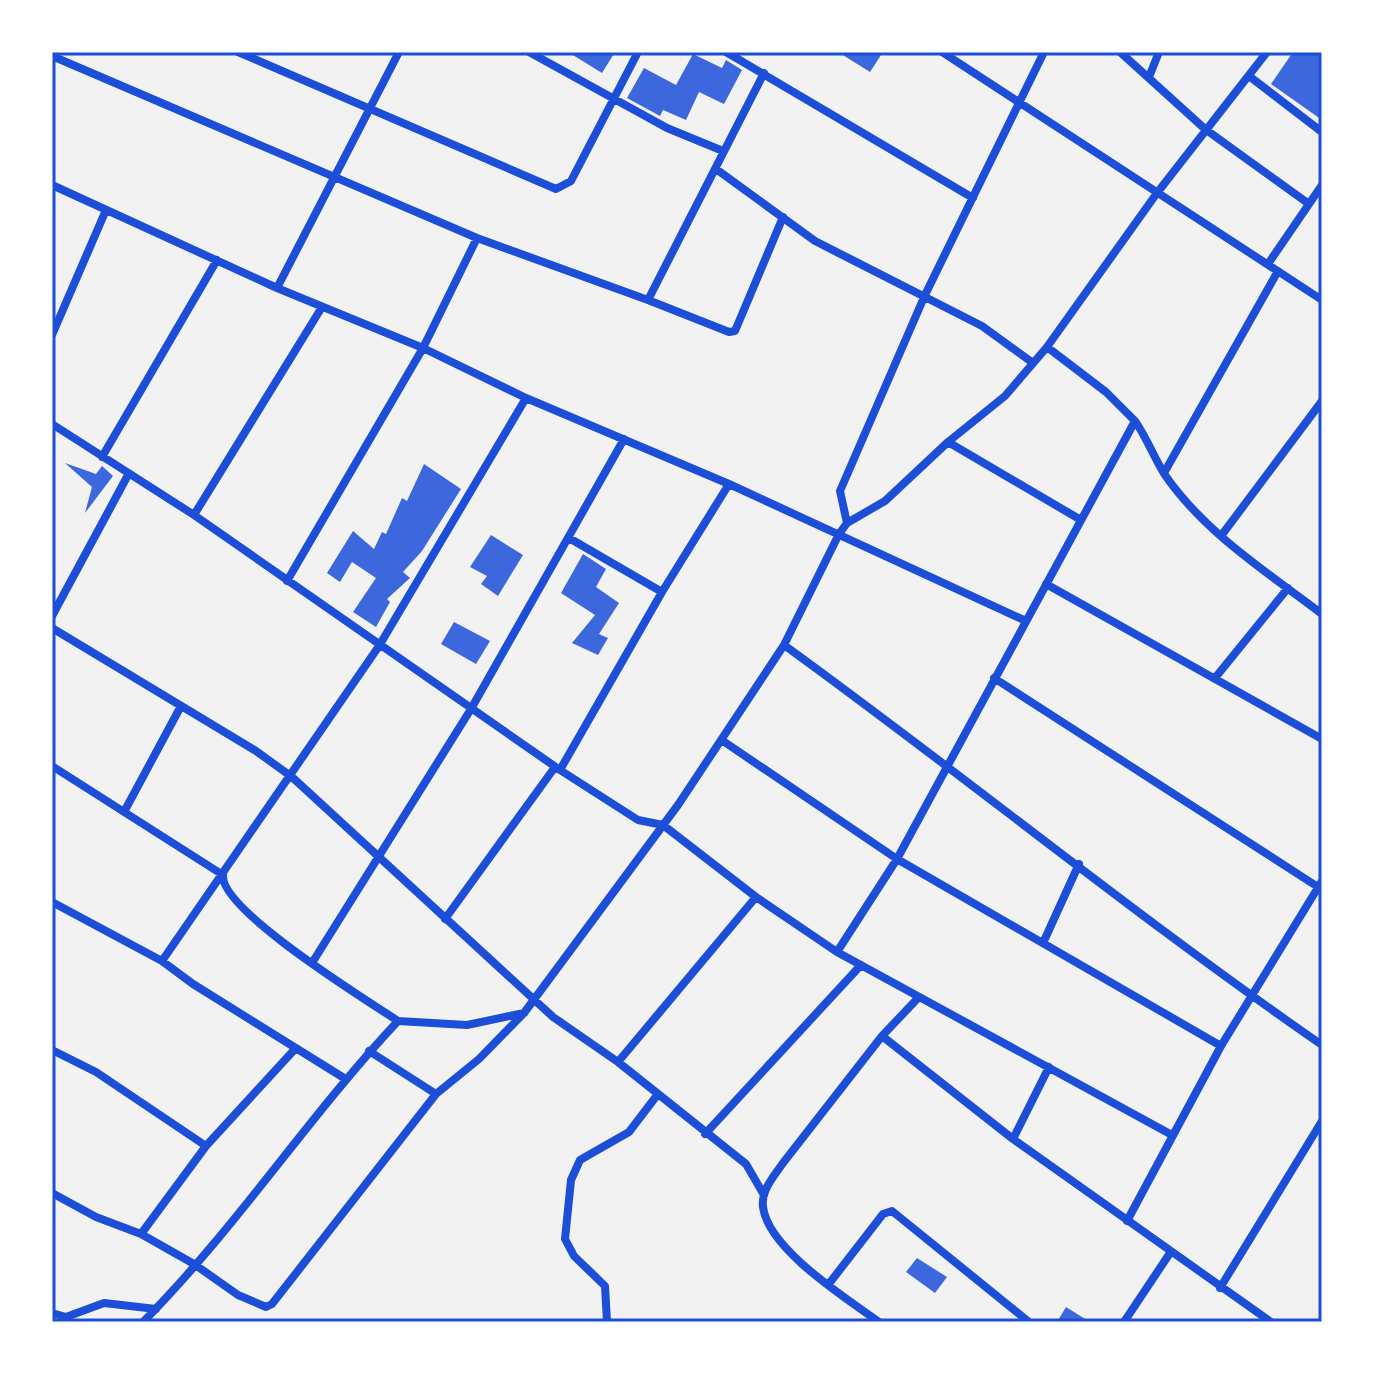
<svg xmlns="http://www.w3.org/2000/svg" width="1374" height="1374" viewBox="0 0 1374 1374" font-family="Arial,sans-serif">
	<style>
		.building { fill: #3d67dc }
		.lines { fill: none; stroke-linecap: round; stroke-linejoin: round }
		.minor { stroke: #1d4ed8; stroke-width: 8 }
		.neatline { fill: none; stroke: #1d4ed8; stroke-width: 3 }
	</style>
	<rect width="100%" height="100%" fill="#f2f2f2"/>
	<path class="building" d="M568 52H615L602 73Z
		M838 52H883L870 72Z
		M1293 52H1322V120L1271 84Z
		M693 54 722 68 726 60 742 70 724 104 699 92 686 120 663 110 660 116 627 98 644 68 676 85Z
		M65 463 96 474 102 466 113 476 85 513 92 487Z
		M424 464 461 489 422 551 403 572 410 578 387 599 390 602 376 627 353 612 376 578 352 562 340 582 327 573 353 531 374 549 382 532 386 534 402 498 407 501Z
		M491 535 523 555 498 596 481 584 487 576 470 567Z
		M583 554 606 569 596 587 619 603 599 634 608 638 598 655 572 643 595 615 561 593Z
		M454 622 490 641 476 664 441 644Z
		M917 1258 947 1277 935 1293 906 1272Z
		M1066 1307 1090 1322H1057Z"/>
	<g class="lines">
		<path class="minor" d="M238 52 556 189 571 181 638 52
			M529 52 667 128 723 151
			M726 52 973 198
			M942 52 1322 300
			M1120 52 1205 129 1309 204
			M52 56 477 238 648 300 764 73
			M1249 76 1322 132
			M1149 77 1159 52
			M716 169 815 241 982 326 1033 363
			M52 185 277 288 423 348 526 398 729 484 1026 621
			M1268 264 1322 185
			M277 288 399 52
			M648 300 729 332 735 331 783 217
			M52 335 106 210
			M1135 421C1147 438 1154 458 1165 475 1205 533 1267 572 1322 614
			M52 424 194 515 560 770 638 820 663 825 756 897 837 952 1172 1135
			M948 442 1081 520
			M102 457 217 260
			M1164 473 1278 271
			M194 515 322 307
			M847 523 840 491 925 295 1044 52
			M1221 536 1322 401
			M569 538 662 592
			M287 581 423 348 477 238
			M1046 584 1322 739
			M52 616 128 475
			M52 628 256 751 292 777 553 1017 618 1062 746 1164 764 1195
			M784 645C965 776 1138 918 1322 1045
			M994 678 1318 887
			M1215 678 1288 588
			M723 741 897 859 1221 1046
			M52 766 223 875
			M560 770 662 592 729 484
			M124 812 181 706
			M223 876C222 911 365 999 398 1021
			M52 902 162 961 193 984 344 1078
			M445 919 555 767
			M1043 943 1079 864
			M837 952 897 859 1135 421 1106 392 1047 347
			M162 961 379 646 526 398
			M312 963 471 709 624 439
			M918 998 882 1036 1013 1139 1271 1322
			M52 1050 96 1072 206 1146
			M369 1051 436 1094
			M618 1062 756 897
			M705 1134 861 965
			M1013 1139 1049 1067
			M52 1193 96 1217 141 1234 194 1264 238 1295 266 1307 272 1304 436 1094 479 1059 524 1013 678 805 784 645 839 534 847 523 885 501 948 442 1005 396 1047 347 1157 193 1267 52
			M1127 1221 1221 1046 1322 881
			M141 1234 206 1146 295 1049
			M828 1285 883 1214 892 1211 1029 1322
			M1220 1288 1322 1121
			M52 1313 66 1317 104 1303 156 1309
			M143 1322C236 1228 308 1117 398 1021L467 1025 524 1013
			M607 1322 605 1286 574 1256 565 1239 571 1180 580 1160 629 1132 658 1094
			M879 1322C846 1298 768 1249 763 1207 761 1190 774 1176 783 1163L882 1036
			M1124 1322 1170 1253"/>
	</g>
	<rect width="1374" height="1374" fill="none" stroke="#ffffff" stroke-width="108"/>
	<rect x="54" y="54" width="1266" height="1266" class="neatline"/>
</svg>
